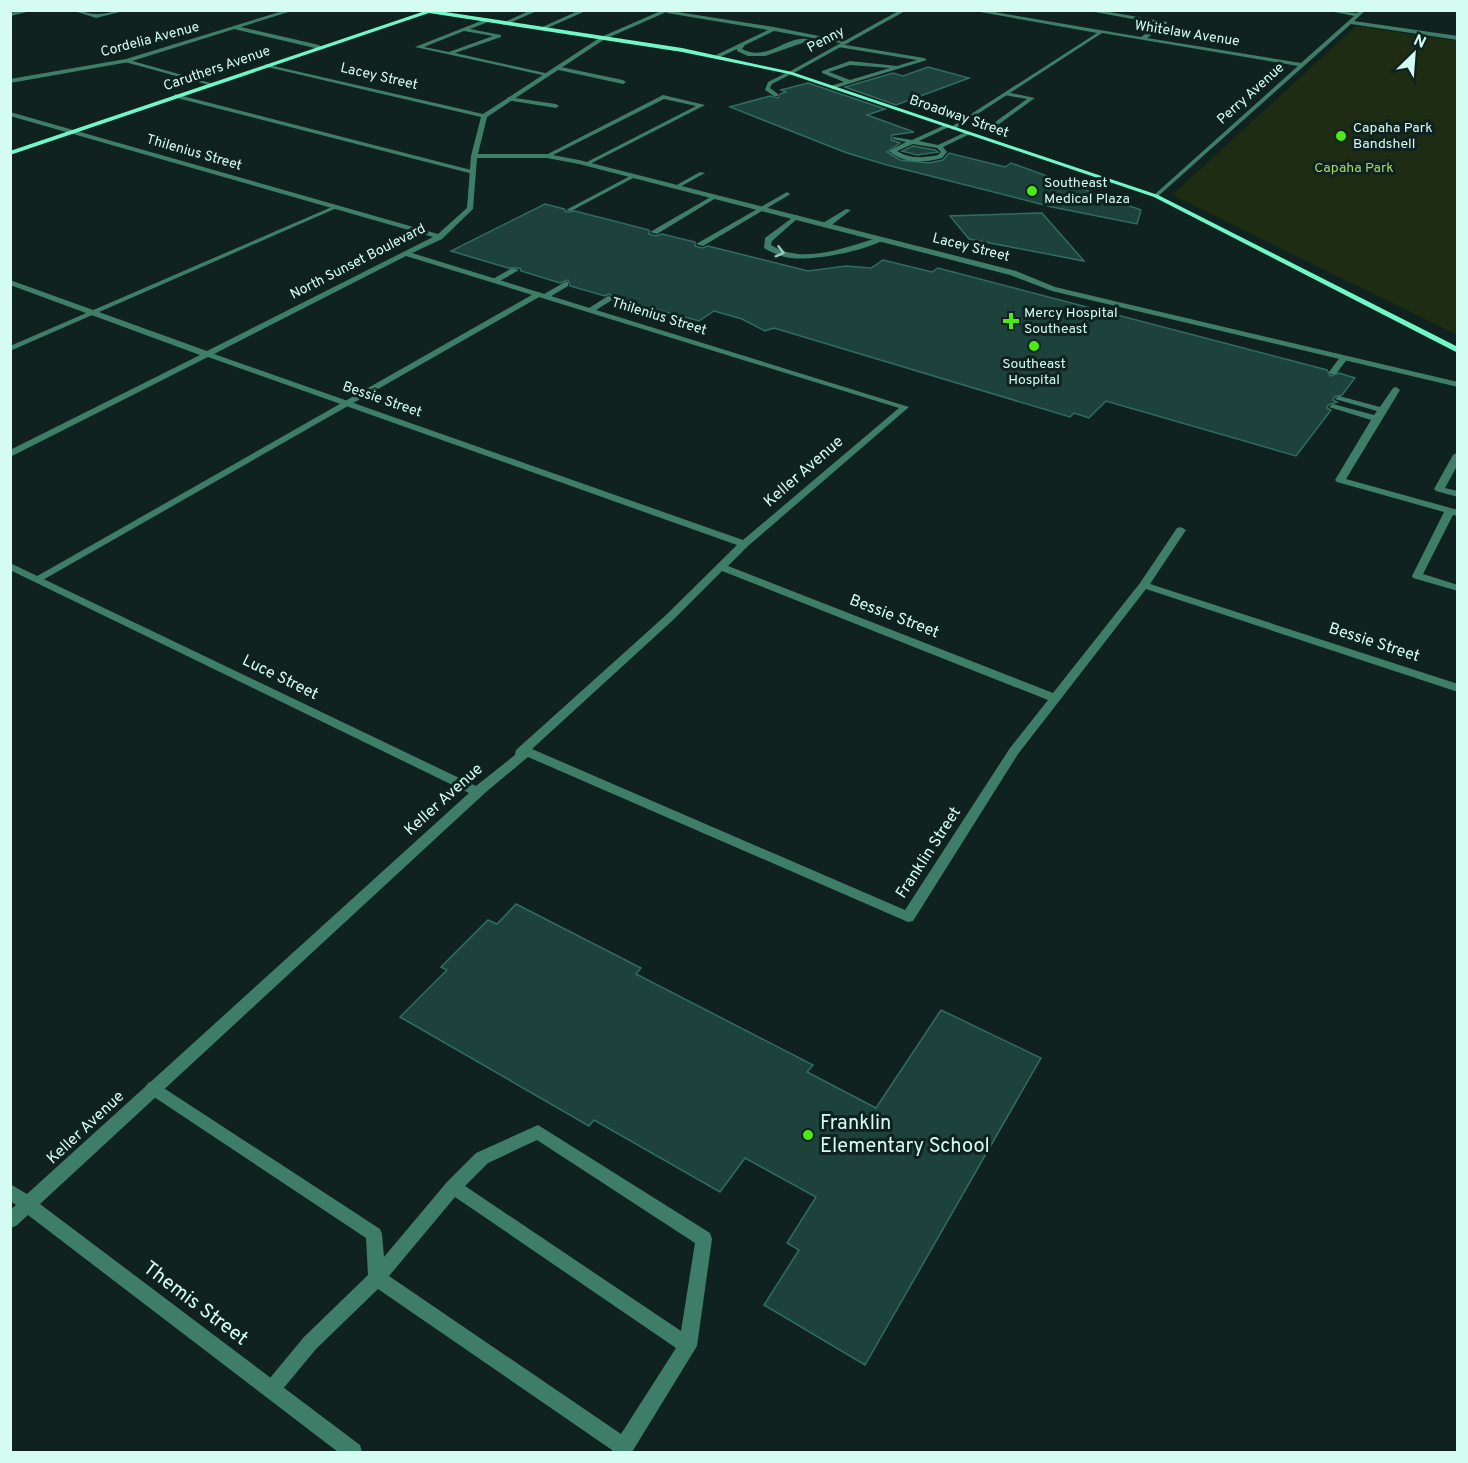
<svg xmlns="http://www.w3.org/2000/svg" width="1468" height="1463" viewBox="0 0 1468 1463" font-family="Overpass,sans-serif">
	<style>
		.green { fill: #1d2c13 }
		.building { fill: #1d423c; stroke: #306c62; stroke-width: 1.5 }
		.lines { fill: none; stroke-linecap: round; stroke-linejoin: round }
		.lane { fill: #3e7e69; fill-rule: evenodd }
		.street { fill: #3e7e69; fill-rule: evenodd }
		.secondary { fill: #71f6c7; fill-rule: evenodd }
		.oneway { stroke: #98cabb }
		.poi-dot { fill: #4cec10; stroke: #0f221f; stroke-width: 2 }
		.labels { text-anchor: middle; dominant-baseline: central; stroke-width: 6; stroke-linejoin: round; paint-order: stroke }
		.far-street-label { font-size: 14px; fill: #d4fcf2; stroke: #0f221f }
		.far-poi-label { font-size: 14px; fill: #d4fcf2; stroke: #0f221f; text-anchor: start }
		.far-park-label { font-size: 14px; fill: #acd764; stroke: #0f221f }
		.street-label { font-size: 16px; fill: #d4fcf2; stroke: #0f221f }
		.near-poi-label { font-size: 20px; fill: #d4fcf2; stroke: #0f221f; text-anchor: start }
		.near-street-label { font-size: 20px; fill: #d4fcf2; stroke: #0f221f }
	</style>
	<rect width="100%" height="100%" fill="#0f221f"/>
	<path class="green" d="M1356 26 1457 41V335L1172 195Z"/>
	<path class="building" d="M928 67 969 78 896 105 845 87 893 73 903 76Z
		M808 83 885 109 867 115 914 132 892 135 891 140 900 143 887 152 900 160 929 163 943 160 949 153 1005 167 1011 163 1141 210 1137 224 1052 207 887 165 847 153 730 107 770 96 778 98 780 94 786 92 781 90Z
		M913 146 935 150 938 152 917 155 902 151Z
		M545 204 564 209 566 212 575 211 649 230V234L656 236 662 234 695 242V246L702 248 708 246 808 271 846 266 871 268 883 260 932 272 938 268 1327 370 1330 376 1339 373 1355 378 1342 395 1334 397 1333 400 1337 402 1328 405 1327 408 1331 410 1296 456 1106 401 1089 418 1074 413 1070 417 774 328 765 331 742 319 714 311 699 321 617 299 609 294 605 296 570 286 568 280 560 283 521 271 520 268H508L451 251Z
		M1042 213 1084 261 969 239 950 216Z
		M516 904 641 968 636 974 813 1065 807 1072 876 1108 941 1010 1041 1058 865 1365 764 1305 799 1250 787 1243 816 1197 745 1158 720 1192 594 1120 589 1126 400 1017 447 970 441 967 488 920 497 924Z"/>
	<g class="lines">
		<path class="lane" d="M71 10C80 10 88 14 97 14 107 14 117 10 128 10L96 18Z
			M531 10H539L505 25 500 24Z
			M580 10H588L543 30 538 29Z
			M665 10 774 27 849 42 846 44 774 31 745 45 742 49C769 63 788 32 811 40L765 56H748L737 51V49L718 58 716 55 768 30 667 13Z
			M486 19 488 22 470 29 501 35V37L455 53 545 73 547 76 415 47ZM464 31 493 36 449 52 424 47Z
			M236 26 319 45 322 47 319 49 234 29Z
			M840 44 924 58 927 60 832 89 830 86 844 82 822 73V71L850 61 897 66 917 60 838 47ZM850 65 890 68 850 80 829 72Z
			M125 60H129L214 84 209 85 125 62Z
			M556 66 623 80 626 82 623 84 554 69Z
			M788 72 793 73 772 84 770 88 778 94V96H774L765 90 768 82Z
			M1006 92 1035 98 995 127H991V125L1027 99 1004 95Z
			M175 94 475 171 476 172 473 174 173 97Z
			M663 95 705 105 588 165 583 164 696 106 664 99 549 157 544 156Z
			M508 97 556 104 559 106 556 108 506 100Z
			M947 124 949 127 919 141 938 145 966 132H970V134L943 147 947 152 942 158C924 163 904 164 889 151L906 142 893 139V137L912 140ZM913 144 937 148 941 152 938 155C923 158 910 159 897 151Z
			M700 172 705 173 678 188 673 187Z
			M632 175 637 176 571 211 566 210Z
			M787 192 790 194 789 195 703 246 696 244Z
			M714 195 716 196V198L657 234 650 232Z
			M334 206 339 207 10 351V346Z
			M846 209 851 210 829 227H823V223Z
			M796 215 798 216V218L772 241 771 245C804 266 847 246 881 237L885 239C866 251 813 261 791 258 781 257 773 253 764 248L765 238Z
			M512 268 519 270 498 282 491 280Z
			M565 282H568V286L548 298 541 296 41 581H33L32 579 537 292 544 294Z
			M608 296 615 298 593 312 586 310Z
			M1341 356 1348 358 1336 374H1330L1329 372Z
			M1396 387 1400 390 1346 479 1458 510V516L1453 515 1423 574 1458 585V591L1413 578 1412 576 1444 512 1337 482 1335 480 1371 420 1329 407 1333 404 1374 415 1377 411 1335 399 1339 396 1380 407 1393 388Z
			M1458 452V464L1445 488 1458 491V497L1436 491 1434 489 1453 455Z
			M153 1081 380 1229 382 1234 384 1257 447 1182 476 1153 538 1125 710 1233 712 1239 697 1346 632 1452H612V1450L378 1289 316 1349 277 1396 271 1399 265 1396 262 1390 265 1384 304 1337 368 1275 366 1238 148 1093 145 1088 148 1083ZM537 1140 695 1243 681 1331 465 1186 488 1163ZM455 1197 676 1348 621 1434 389 1276Z"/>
		<path class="street" d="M23 10 31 11 10 16V13Z
			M286 10H295L129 62 10 83V79L126 59Z
			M663 10H671L605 39 487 117 478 154H547L579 160 1016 271 1055 287 1458 382V387L1052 291 1010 275 579 164 547 158H477L473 209 442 239 412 253 909 407 748 546 728 566 1053 693 1140 583 1177 528 1181 527 1186 530 1150 584 1458 684V692L1146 589 1018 754 913 921 908 922 528 757 486 792 40 1204 360 1445 362 1452H338L28 1215 16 1226 10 1228V1210L16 1205 10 1201V1184L27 1194 469 793 10 570V563L476 786 515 755 516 750 665 616 737 545 208 357 10 457V450L200 355 10 285V280L207 351 433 237 10 116V112L438 234 467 208 471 156 481 117 267 67 265 64 483 114 601 37ZM406 256 899 408 743 540 214 354ZM722 571 1048 700 1010 748 905 910 532 749 673 620Z
			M900 10H907L792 74 787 73Z
			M969 10H983L1141 37 1160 24 1089 11 1098 10 1167 22V24L1147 38 1301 63 1354 16 1325 10 1357 13 1360 10H1366L1354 21 1458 36V40L1351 24 1156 198 1153 196 1154 195 1298 66 1102 33 953 130 951 127 1097 33Z"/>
		<path class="secondary" d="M417 10H432L682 48 792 72 1158 195 1458 347V353L1154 197 789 74 682 52 429 13 10 155V151L422 12Z"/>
	</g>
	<defs><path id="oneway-chevron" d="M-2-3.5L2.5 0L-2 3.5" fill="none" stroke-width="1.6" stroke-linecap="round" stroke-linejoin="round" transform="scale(1.5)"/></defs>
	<use class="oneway" href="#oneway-chevron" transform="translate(780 252) rotate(15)"/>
	<g class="poi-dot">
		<circle cx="1341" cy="136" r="6"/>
		<circle cx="1032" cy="191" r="6"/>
		<path d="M1008 312h6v6h6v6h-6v6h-6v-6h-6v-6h6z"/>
		<circle cx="1034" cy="346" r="6"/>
		<circle cx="808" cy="1135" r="6"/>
	</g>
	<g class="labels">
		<g class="far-street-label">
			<text transform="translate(1187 34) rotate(9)">Whitelaw Avenue</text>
			<text transform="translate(150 40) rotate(-15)">Cordelia Avenue</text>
			<text transform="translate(826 40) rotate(-28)">Penny</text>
			<text transform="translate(217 69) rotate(-19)">Caruthers Avenue</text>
			<text transform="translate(379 77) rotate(13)">Lacey Street</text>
			<text transform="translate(1251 94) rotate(-42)">Perry Avenue</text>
			<text transform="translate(959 117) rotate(19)">Broadway Street</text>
			<text transform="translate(194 153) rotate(16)">Thilenius Street</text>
			<text transform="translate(971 248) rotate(14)">Lacey Street</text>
			<text transform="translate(358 262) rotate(-27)">North Sunset Boulevard</text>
			<text transform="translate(659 317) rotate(17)">Thilenius Street</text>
			<text transform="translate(382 400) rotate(19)">Bessie Street</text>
		</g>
		<g class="far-poi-label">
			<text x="1353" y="128">Capaha Park<tspan x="1353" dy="16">Bandshell</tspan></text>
			<text x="1044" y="183">Southeast<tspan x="1044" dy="16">Medical Plaza</tspan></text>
			<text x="1024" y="313">Mercy Hospital<tspan x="1024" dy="16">Southeast</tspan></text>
			<text x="1034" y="364" text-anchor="middle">Southeast<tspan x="1034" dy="16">Hospital</tspan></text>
		</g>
		<g class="far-park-label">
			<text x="1354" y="168">Capaha Park</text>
		</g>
		<g class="street-label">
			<text transform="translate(804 472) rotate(-41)">Keller Avenue</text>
			<text transform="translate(894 617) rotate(21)">Bessie Street</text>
			<text transform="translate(1374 643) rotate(18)">Bessie Street</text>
			<text transform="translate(280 678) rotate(26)">Luce Street</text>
			<text transform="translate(444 800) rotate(-42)">Keller Avenue</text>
			<text transform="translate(929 853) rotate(-57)">Franklin Street</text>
			<text transform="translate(86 1128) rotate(-43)">Keller Avenue</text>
		</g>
		<g class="near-poi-label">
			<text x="820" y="1124">Franklin<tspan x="820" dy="23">Elementary School</tspan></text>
		</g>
		<g class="near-street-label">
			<text transform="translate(195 1304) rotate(37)">Themis Street</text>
		</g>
	</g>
	<rect width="1468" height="1463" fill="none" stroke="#d4fcf2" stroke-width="24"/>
	<g transform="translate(1414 54) rotate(25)" stroke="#0f221f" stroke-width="4.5" paint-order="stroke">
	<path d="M0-4.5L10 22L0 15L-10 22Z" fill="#d4fcf2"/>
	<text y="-9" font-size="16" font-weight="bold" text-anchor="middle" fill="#d4fcf2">N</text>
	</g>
</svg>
